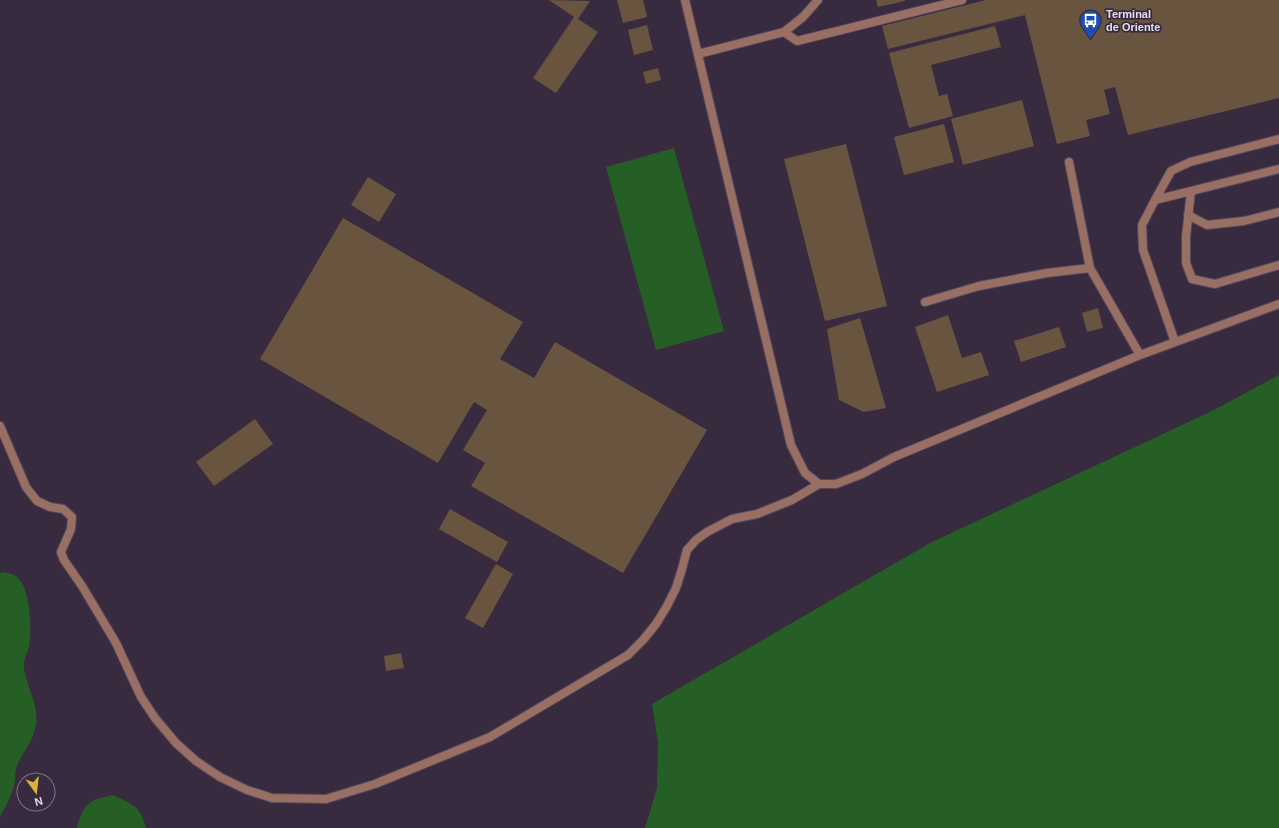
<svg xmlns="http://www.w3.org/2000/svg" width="1279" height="828" viewBox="0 0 1279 828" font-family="Helvetica,sans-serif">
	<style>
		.green { fill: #255f26 }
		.building { fill: #695440 }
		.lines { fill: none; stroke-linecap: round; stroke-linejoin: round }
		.service-casing { stroke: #54485c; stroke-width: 10 }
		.service { stroke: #9a6f63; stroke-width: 8 }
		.labels { text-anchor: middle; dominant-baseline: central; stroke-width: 3.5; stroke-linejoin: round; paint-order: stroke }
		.poi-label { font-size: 11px; font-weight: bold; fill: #e6deec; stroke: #382b40; text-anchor: start }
	</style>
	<rect width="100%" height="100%" fill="#382b40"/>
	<path class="green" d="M674 148 724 331 656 350 606 167Z
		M1279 375V828H645L657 788 658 742 652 704 930 543 1212 411Z
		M3 572C8 573 12 573 17 577 31 589 32 630 29 647 27 654 23 660 24 668 26 686 39 705 36 724 34 741 22 752 16 768 15 774 15 780 14 786 11 797 5 807 0 817V573Z
		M113 795C133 805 140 805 146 828H77C79 819 83 807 91 802 96 798 107 797 113 795Z"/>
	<path class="building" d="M549 0 590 1 578 19 598 32 556 93 533 78 574 17Z
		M617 0H643L647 17 623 23Z
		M876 0H905V1L878 7Z
		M986 0H1279V98L1128 135 1115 87 1104 90 1110 114 1086 120 1090 136 1057 144 1025 15 888 49 882 26Z
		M647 25 653 50 634 55 628 30Z
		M995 26 1001 47 931 65 939 96 947 94 953 116 909 128 889 53Z
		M658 68 661 80 646 84 643 72Z
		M1022 100 1034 146 963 165 951 119Z
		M944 124 954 162 904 175 894 137Z
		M846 144 887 306 825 321 784 159Z
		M368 177 396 194 379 222 351 205Z
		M343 218 523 322 500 359 534 378 555 342 707 430 623 573 471 486 485 463 463 450 487 410 474 402 438 463 260 359Z
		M1098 308 1103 328 1087 332 1082 313Z
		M948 315 962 358 981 352 989 375 937 392 915 327Z
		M860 318 886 408 864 412 839 400 827 329Z
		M1059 327 1066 347 1021 362 1014 341Z
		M255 419 273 444 214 486 196 462Z
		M450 509 508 542 497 562 439 529Z
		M496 564 513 574 483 628 465 618Z
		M401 653 404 668 386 671 384 656Z"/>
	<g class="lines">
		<defs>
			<path id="service" d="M685 0 791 445 805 473 819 484
				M784 32 797 41 962 0
				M698 54 784 32 803 17 818 0
				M1069 162 1090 268 1140 355
				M1191 191 1186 237V263L1192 279 1215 284 1279 265
				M1155 200 1279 169
				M1188 215 1207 225 1244 221 1279 212
				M925 302 979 286 1047 273 1090 268
				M1175 342 1143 250 1142 225 1155 200 1171 171 1190 162 1279 139
				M0 426 26 487 37 501 50 507 63 509 72 517 71 529 61 552 64 560 82 586 116 643 141 697 155 718 176 743 196 761 220 777 247 790 272 798 326 799 375 784 490 737 628 655 643 640 656 624 667 606 676 588 682 569 687 550 696 540 707 532 732 519 757 514 792 500 819 484H836L862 474 894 457 1140 355 1279 304"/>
		</defs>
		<use href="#service" class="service-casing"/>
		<use href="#service" class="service"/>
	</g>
	<defs>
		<symbol id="bus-pin" viewBox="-11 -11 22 30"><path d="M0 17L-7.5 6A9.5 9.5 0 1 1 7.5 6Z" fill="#1a4fb4" stroke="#382b40"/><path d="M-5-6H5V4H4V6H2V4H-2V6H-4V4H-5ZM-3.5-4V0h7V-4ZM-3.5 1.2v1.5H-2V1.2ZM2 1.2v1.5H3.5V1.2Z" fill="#fff"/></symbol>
	</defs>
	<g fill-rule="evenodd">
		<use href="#bus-pin" x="1078" y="8" width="25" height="34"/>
	</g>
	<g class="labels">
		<g class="poi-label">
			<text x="1106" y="14">Terminal<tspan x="1106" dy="13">de Oriente</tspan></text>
		</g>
	</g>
	<g transform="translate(36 792) rotate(165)"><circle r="19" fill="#382b40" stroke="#7e7385"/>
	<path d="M0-3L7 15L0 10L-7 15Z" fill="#dbb233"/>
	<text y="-6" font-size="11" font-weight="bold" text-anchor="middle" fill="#e6deec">N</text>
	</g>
</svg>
